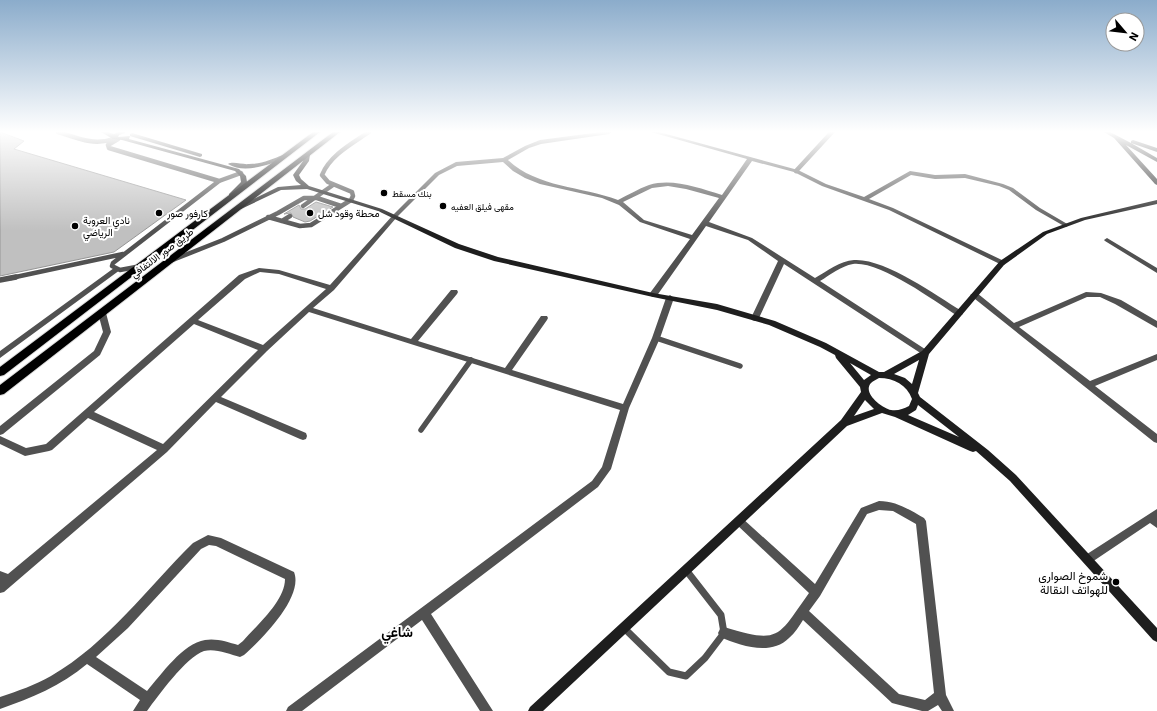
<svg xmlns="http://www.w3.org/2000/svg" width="1157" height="711" viewBox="0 0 1157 711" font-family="'IBM Plex Sans',Vazirmatn,sans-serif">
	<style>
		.building { fill: #c0c0c0; stroke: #959595 }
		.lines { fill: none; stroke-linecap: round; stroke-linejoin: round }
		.primary-casing { stroke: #dbdbdb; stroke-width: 2 }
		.lane-far2 { stroke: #515151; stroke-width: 4.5 }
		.lane-far1 { stroke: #515151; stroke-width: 5.5 }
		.lane { stroke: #515151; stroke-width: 7 }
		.street { fill: #515151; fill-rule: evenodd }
		.secondary { fill: #1e1e1e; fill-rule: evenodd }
		.primary { fill: #000; fill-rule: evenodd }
		.poi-dot { fill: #000; stroke: #fff; stroke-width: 1.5 }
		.labels { text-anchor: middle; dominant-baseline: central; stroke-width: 4; stroke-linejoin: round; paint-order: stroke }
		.far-poi-label { font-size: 9px; fill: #000; stroke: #fff; text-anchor: start }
		.poi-label { font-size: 10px; fill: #000; stroke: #fff; text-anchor: start }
		.street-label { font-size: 10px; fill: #000; stroke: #fff }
		.near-poi-label { font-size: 12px; fill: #000; stroke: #fff; text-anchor: end }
		.near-quarter-label { font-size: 14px; font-weight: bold; fill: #000; stroke: #fff }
	</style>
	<rect width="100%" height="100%" fill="#fff"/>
	<path class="building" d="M0 132 24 141 14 149 186 200 114 252 0 276Z
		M316 202 333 207 310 221 305 222 293 217 291 213 284 214 299 205 301 209H305Z"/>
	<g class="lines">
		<defs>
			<path id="primary" d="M313 132H320L4 375 0 376V367Z
				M333 132H340L4 394 0 395V385Z"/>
		</defs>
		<use href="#primary" class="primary-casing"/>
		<path class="lane-far2" d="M58 132C77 138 94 146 113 139
			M118 139 108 145 109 148 219 181
			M796 171 832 132
			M303 206 333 185
			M268 217 300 226 311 225 351 200 353 196 352 192 328 182 322 175C330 155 353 143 369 132
			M282 221 290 216
			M170 261 223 240 278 213 304 198H317L341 206
			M136 267 120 270 112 266 113 263 219 181 241 173
			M11 278 123 254"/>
		<path class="lane-far1" d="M0 280 16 277
			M656 338 740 366
			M421 430 471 360"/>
		<path class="lane" d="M624 628 669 672 686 676 705 658 724 633 721 615 686 570"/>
		<path class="street" d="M601 132H612L609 134 541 144 529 148 508 160C538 188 581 186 618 200 628 195 638 189 649 185 673 178 698 188 722 195L747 159 651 132H659L798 170 826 184 864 197 910 171 935 175 965 174 1003 184 1013 188 1040 208 1069 225 1066 227 1064 226 1036 210 1009 190 999 186 965 178 935 179 911 175 869 199 893 208 1004 261 1005 263 1004 265H1002L889 210 822 186 794 172 752 161 709 222 752 238 815 278C827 271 840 261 854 260 885 258 935 295 962 311L963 313 962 315H956C933 300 880 261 853 264 841 266 830 275 820 281L928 351 929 353 925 356 784 264 759 318 755 321 752 320 751 318 778 261 748 240 706 226 656 297H653L649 295 650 293 690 239 640 222 619 205 602 198 540 184 525 178 513 171 503 162 457 166 439 175 397 217 334 290 313 308 411 339 451 290H457L458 292 457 294 418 341 505 368 541 316H547L548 318 547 320 512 370 623 404 652 338 666 298 670 295 674 298 660 338 629 408 611 469 598 487 431 614 493 711H480L422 620 302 711H286L288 707 592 481 602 467 620 410 309 312 267 351 221 397 306 433 307 436 306 439 303 440 300 439 216 402 167 452 4 592 0 593V571L8 574 157 450 88 418 52 450 49 451 25 456 0 444V436L26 448 46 444 239 275 259 268 279 270 330 285 393 215 435 173 456 162 503 158 525 146 540 140ZM668 186 686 189 719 198 692 235 644 220 623 202 652 188ZM260 272 279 274 326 289 263 345 198 320 245 279ZM194 324 258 350 163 444 94 412Z
			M1107 238 1157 268V273L1105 241 1104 240Z
			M114 268H116L120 270 0 358V351Z
			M1086 292 1101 293 1121 300 1157 321V328L1115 304 1100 297H1087L1019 327 1090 381 1157 354V360L1095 386 1157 434V443L1154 442 970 295 974 293H977L1014 323Z
			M102 310 106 313 111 332 100 355 3 434 0 435V426L94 351 103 332 98 313Z
			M879 501C896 501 910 510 924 518L926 521 946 695 954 711H942L938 705 928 711H922L892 703 803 620C799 626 795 633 789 638 771 656 741 646 720 637L718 633 720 629 724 627C780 644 777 638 809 593L736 524 734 521 736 518 739 516 742 518 815 584 861 508ZM879 510 893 511 916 524 934 693 925 700 899 694 809 611 820 596 867 514Z
			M1157 509V528L1150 523 1092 562 1088 564 1084 562 1083 559 1084 556Z
			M208 535 221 538 294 572C304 597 261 640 244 655L240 657C229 654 215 648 204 651 186 657 158 696 147 711H133L140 700 87 664C61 686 31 698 0 709V697C18 691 35 685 51 676 108 643 147 588 193 543ZM209 545 216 546 285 579C285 601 257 625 243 641L238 645C228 642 216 638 205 640 183 643 161 675 147 691L96 657 128 628 201 549Z"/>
		<path class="secondary" d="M101 132H107L114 134 119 132H125V133L119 135 118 137 130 136V134L132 133 202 154V156L200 157 130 136 129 139 239 169 246 176 247 182 233 196H229V194L241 182 240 176 235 171 122 140 113 139Z
			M1104 132H1110L1131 143V141L1133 140 1157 148V152L1131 143 1157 158V162L1126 145 1157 179V185L1155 184 1114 138Z
			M307 153 310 155 309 161 299 175 301 179 309 186 382 209 459 244 498 257 653 293 717 304 775 321 826 343 879 372H884L922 351 1000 261 1043 232 1081 218 1157 200V204L1085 220 1047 234 1004 265 929 354 918 393 920 397 988 450 1016 475 1157 628V642L1153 640 1010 481 976 451 973 452 970 451 895 417 882 413 847 426 543 711H528L530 707 841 420 861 392 860 387 836 358 835 355 820 347 769 325 717 310 653 297 494 261 455 248 378 211 307 189 281 190 241 209H237V207L278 187 301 185 296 181 293 175 303 161 304 155ZM919 360 912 384 905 378 894 374ZM850 363 871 375 864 380ZM879 378C894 378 907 385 912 399L909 406C903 409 898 411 891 410 882 408 862 393 871 383 873 381 877 379 879 378ZM865 400 874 409 854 416ZM918 405 959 437 908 415 916 410Z
			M283 155 286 157 285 158C269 165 244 174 228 164 233 161 243 165 249 164 262 164 272 159 283 155Z"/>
		<use href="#primary" class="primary"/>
	</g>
	<linearGradient id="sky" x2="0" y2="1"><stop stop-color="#8baccb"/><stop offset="0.57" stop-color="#fff"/><stop offset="1" stop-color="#fff" stop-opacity="0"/></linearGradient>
	<rect width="1157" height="231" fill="url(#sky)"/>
	<g class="poi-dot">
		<circle cx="384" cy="193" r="4"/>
		<circle cx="443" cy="206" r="4"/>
		<circle cx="159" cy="213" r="4"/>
		<circle cx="310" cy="213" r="4"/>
		<circle cx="75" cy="226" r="4"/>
		<circle cx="1116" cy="582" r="4"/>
	</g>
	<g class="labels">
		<g class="far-poi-label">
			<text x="392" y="193">بنك مسقط</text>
			<text x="451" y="206">مقهى فيلق العفيه</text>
		</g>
		<g class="poi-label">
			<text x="167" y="213">كارفور صور</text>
			<text x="318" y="213">محطة وقود شل</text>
			<text x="83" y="220">نادي العروبة<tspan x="83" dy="12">الرياضي</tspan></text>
		</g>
		<g class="street-label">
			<text transform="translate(162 253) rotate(-37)">طريق صور الالتفافي</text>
		</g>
		<g class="near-poi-label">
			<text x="1108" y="575">شموخ الصواري<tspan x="1108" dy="14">للهواتف النقالة</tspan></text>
		</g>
		<g class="near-quarter-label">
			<text x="397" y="632">شاغي</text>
		</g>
	</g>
	<g transform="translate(1125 32) rotate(118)"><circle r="19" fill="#ffffff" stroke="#999999"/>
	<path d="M0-3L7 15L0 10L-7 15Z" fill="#000000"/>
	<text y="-6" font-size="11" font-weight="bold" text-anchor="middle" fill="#000000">N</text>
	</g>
</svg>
